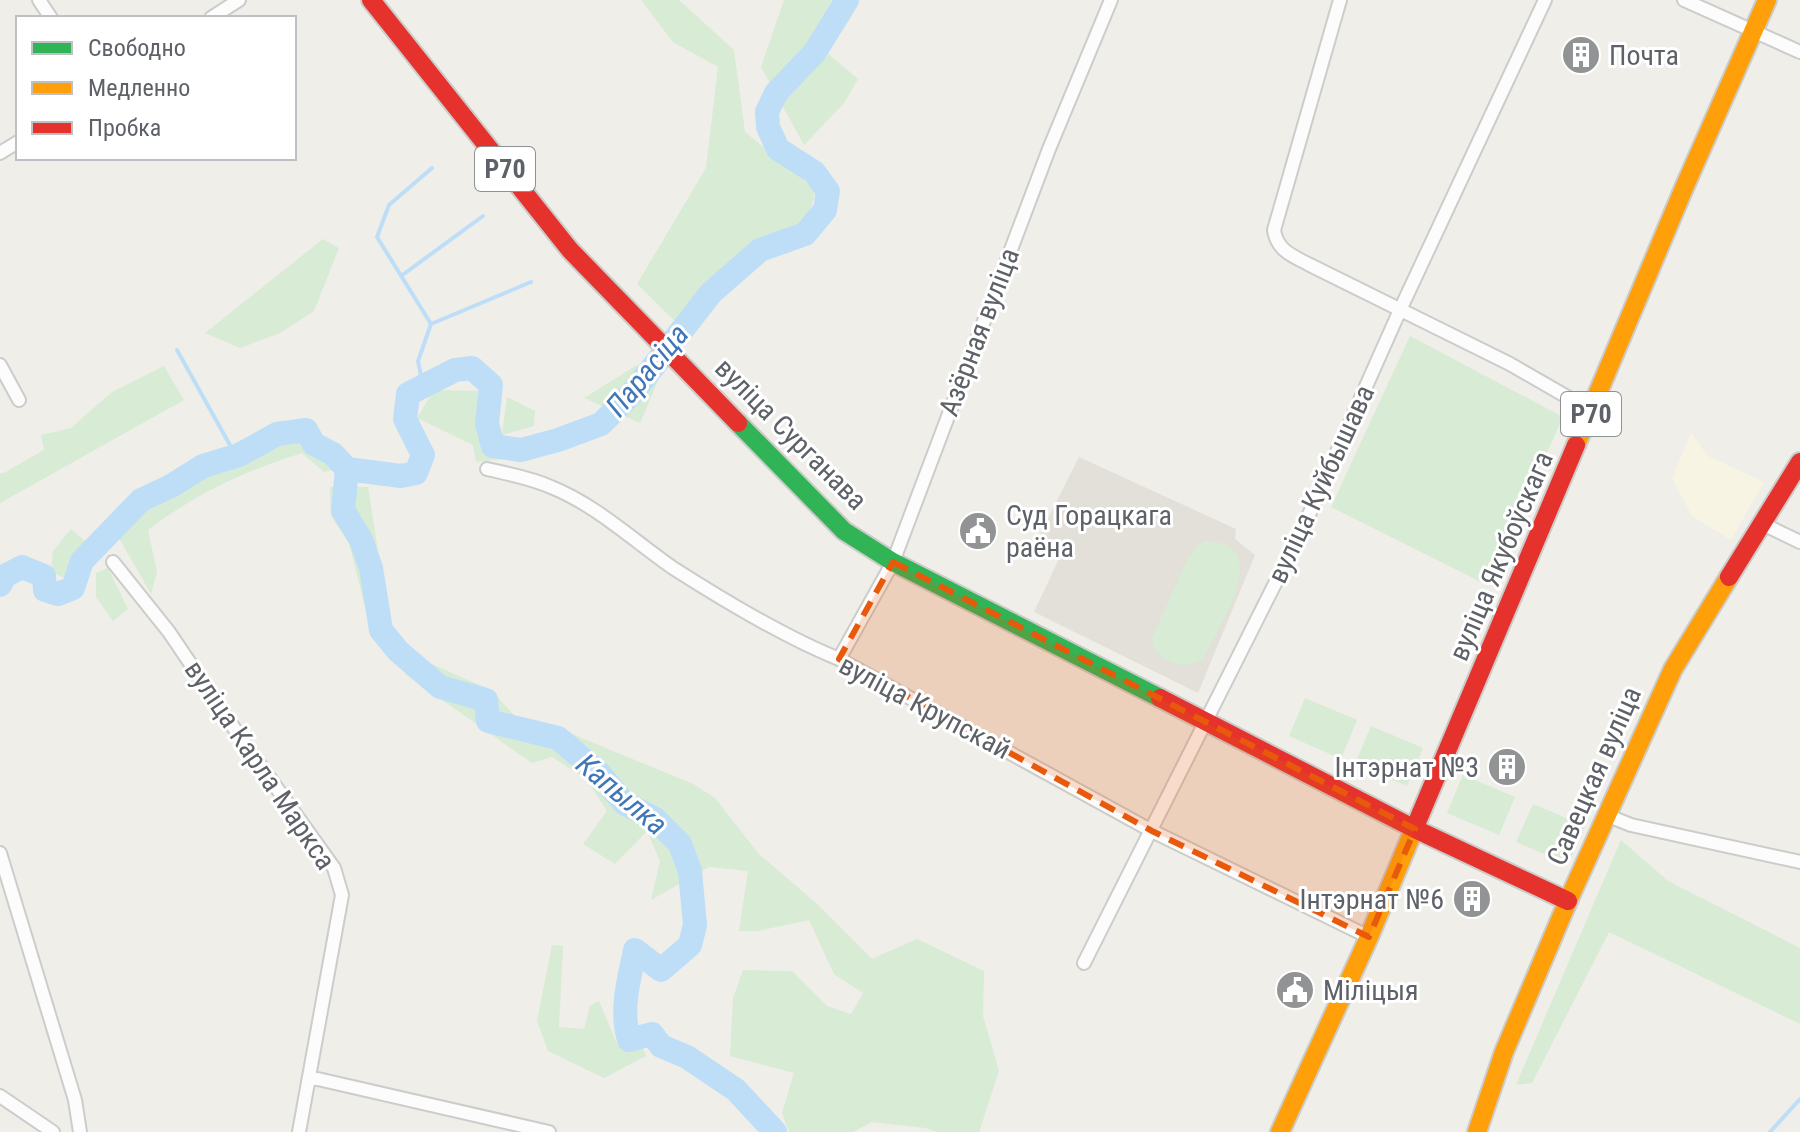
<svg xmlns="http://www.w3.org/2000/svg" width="1800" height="1132" viewBox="0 0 1800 1132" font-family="'Roboto Condensed',sans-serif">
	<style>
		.commercial { fill: #f8f4e3 }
		.education { fill: #e2e0d9 }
		.green { fill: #d7ebd5 }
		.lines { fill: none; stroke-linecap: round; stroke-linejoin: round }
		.stream { stroke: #bedef8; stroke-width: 4 }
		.river { stroke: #bedef8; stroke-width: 24 }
		.street-casing { stroke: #cccccb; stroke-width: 16 }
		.fast-casing { stroke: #cbcbca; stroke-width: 22 }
		.slow-casing { stroke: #cbcbca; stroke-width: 22 }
		.jam-casing { stroke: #cbcbca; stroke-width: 22 }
		.street { stroke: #fdfcfc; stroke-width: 12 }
		.fast { stroke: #30b455; stroke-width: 18 }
		.slow { stroke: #ff9f0a; stroke-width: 18 }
		.jam { stroke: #e5322d; stroke-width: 18 }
		.marked { fill: #e8590c; fill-opacity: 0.2; stroke: #e8590c; stroke-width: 6; stroke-dasharray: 16 10; stroke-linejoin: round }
		.labels { text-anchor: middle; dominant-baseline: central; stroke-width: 6; stroke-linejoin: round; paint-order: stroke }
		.shield { fill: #fff; stroke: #8e9195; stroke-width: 2 }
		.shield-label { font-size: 26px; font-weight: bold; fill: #5e6268 }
		.poi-label { font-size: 28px; fill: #5e6268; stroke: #fff; text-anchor: start }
		.street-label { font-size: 28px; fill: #5e6268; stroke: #fff }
		.water-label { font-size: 30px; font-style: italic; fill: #3f76b8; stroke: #fff }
	</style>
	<rect width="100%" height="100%" fill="#efeee9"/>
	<path class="commercial" d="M1691 433 1708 456 1764 482 1731 540 1692 516 1672 478Z"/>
	<path class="education" d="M1079 457 1236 529 1235 539 1255 555 1198 693 1034 612 1063 550 1039 536Z"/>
	<path class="green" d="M641 0H679L734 50 745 132 816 190 808 220 726 265 680 326 637 284 706 168 718 67 673 42Z
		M784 0H832L850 19 826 52 858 79 844 103 804 145 761 67Z
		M323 239 339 248 314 311 280 333 240 348 205 333Z
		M1410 336 1563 417 1487 585 1331 507Z
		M637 365 658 381 640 423 584 398Z
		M164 366 184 400 0 503V473H4L44 450 41 435 71 428 112 392Z
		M434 390 478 391V419L485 447 503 459 476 462 473 445 417 418Z
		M507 397 535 411 534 426 502 435Z
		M304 434 315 452 337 469 324 472 302 453C245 471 195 494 148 530L157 572 151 594 119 538 143 506 202 476 247 459 281 438Z
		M330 487H368L388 616 368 619 349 543 331 516Z
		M71 529 88 544 78 553 69 580 51 572 53 551Z
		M1205 541C1277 542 1218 627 1203 659 1185 673 1153 661 1152 638L1188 558 1197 546Z
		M108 568 128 609 113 621 96 597V573Z
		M427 662 491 690 525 727 560 729 693 784 715 798 758 853 817 904 872 959 917 939 984 971 983 1016 999 1071 979 1132H937L926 1128 872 1122 853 1132H789L782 1113 794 1073 730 1056 733 998 743 970 792 971 827 1006 851 1014 863 993 834 974 809 920 757 931H739L748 871 709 867 651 900 660 861 647 831 615 864 583 844 607 811 586 779 552 757 532 763 405 674Z
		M1305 698 1357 720 1341 759 1289 736Z
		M1371 726 1423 748 1407 786 1355 764Z
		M1463 775 1515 797 1499 835 1447 813Z
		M1533 804 1585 826 1568 864 1516 842Z
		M1621 840 1668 881 1800 948V1024L1609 932 1532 1083 1516 1085Z
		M552 945 563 946 559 1027 584 1029 590 1006 599 1001 617 1044 642 1045 646 1056 604 1078 548 1051 537 1021Z"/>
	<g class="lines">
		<path class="stream" d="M401 276 483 216
			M431 324 531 282
			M177 350 236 456
			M423 385 418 361 431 324 377 237 389 205 432 168
			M1770 1132 1800 1099"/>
		<path class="river" d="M347 469 343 510 361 540 371 568 381 630 398 651 440 687 486 700 488 721 558 738 599 773 624 803 655 819 680 844 690 871 695 925 690 945 661 970 635 950C629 980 620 1010 629 1040L652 1034 661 1046 687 1057 736 1090 775 1132
			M0 585 5 576 22 567 44 576 45 590 58 594 73 588 82 561 141 500 171 486 203 466 239 455 277 434 306 430 314 444 333 454 347 469 401 476 416 473 423 455 405 419 408 394 455 370 472 368 491 385 487 424 493 446 521 450 558 440 601 424 635 390 711 293 760 250 805 234 825 210 828 191 814 172 778 149 768 127 767 112 776 93 815 52 847 0"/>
		<defs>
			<path id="street" d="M39 0 51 18
				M1340 0 1274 230C1277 250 1291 255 1308 264L1510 364 1576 402
				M1684 0 1800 52
				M211 18 239 0
				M0 153 18 142
				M0 365 19 400
				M487 469C509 474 531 478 551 487 596 505 634 541 673 568 723 600 784 637 839 659L1152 831 1369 937
				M1763 524 1800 542
				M113 562 169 632 238 734 334 868 342 895 299 1132
				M839 659 893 562 1049 149 1111 0
				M1606 815 1631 825 1800 862
				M0 853 75 1100 80 1132
				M1084 963 1303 528 1400 310 1545 0
				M309 1077 549 1132
				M0 1096 53 1132"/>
			<path id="fast" d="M738 423 844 531 893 562 1160 698"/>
			<path id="slow" d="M1576 445 1684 188 1767 0
				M1280 1132 1369 937 1415 827
				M1477 1132 1504 1052 1568 901 1673 669 1729 577"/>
			<path id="jam" d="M371 0 570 250 738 423
				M1729 577 1800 462
				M1160 698 1415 829
				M1415 827 1576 445
				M1415 829 1568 901"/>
		</defs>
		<use href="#street" class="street-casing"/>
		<use href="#fast" class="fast-casing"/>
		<use href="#slow" class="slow-casing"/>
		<use href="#jam" class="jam-casing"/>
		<use href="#street" class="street"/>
		<use href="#fast" class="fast"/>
		<use href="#slow" class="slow"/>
		<use href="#jam" class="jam"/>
	</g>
	<path class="marked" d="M893 562 1415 829 1369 937 1152 831 839 659Z"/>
	<defs>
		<symbol id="building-disc" viewBox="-11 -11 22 22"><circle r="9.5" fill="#919395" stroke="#fff"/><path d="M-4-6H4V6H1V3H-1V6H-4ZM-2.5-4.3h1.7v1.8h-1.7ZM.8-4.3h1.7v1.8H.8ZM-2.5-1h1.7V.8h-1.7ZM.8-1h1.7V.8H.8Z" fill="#fff"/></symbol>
		<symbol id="civic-disc" viewBox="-11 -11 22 22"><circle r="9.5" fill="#919395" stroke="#fff"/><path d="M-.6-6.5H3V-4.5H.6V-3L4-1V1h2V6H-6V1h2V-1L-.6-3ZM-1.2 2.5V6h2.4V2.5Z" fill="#fff"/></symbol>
	</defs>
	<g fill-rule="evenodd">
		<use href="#building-disc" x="1559" y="33" width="44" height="44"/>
		<use href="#civic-disc" x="956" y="509" width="44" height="44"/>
		<use href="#building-disc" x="1485" y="745" width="44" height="44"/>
		<use href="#building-disc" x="1450" y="877" width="44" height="44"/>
		<use href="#civic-disc" x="1273" y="968" width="44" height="44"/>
	</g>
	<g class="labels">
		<g class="shield">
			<rect x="475" y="147" width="60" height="44" rx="6"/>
			<rect x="1561" y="392" width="60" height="44" rx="6"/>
		</g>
		<g class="shield-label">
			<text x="505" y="169">Р70</text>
			<text x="1591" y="414">Р70</text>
		</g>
		<g class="poi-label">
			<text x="1609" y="55">Почта</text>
			<text x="1006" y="515">Суд Горацкага<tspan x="1006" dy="32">раёна</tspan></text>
			<text x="1479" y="767" text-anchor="end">Інтэрнат №3</text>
			<text x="1444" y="899" text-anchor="end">Інтэрнат №6</text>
			<text x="1323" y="990">Міліцыя</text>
		</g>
		<g class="street-label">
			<text transform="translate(979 332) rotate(-69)">Азёрная вуліца</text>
			<text transform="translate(791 434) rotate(45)">вуліца Сурганава</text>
			<text transform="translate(1321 484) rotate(-65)">вуліца Куйбышава</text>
			<text transform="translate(1501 556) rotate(-67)">вуліца Якубоўскага</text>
			<text transform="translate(925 707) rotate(28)">вуліца Крупскай</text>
			<text transform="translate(260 765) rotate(56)">вуліца Карла Маркса</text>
			<text transform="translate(1594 776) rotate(-66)">Савецкая вуліца</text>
		</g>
		<g class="water-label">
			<text transform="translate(647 370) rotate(-50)">Парасіца</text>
			<text transform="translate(622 794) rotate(40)">Капылка</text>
		</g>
	</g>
	<rect x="16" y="16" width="280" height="144" fill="#ffffff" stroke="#bfc0c3" stroke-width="2"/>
	<rect x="32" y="42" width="40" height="12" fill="#30b455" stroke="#bfc0c3" stroke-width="2"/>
	<text x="88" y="56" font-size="24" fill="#5e6268">Свободно</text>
	<rect x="32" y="82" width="40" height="12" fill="#ff9f0a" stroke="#bfc0c3" stroke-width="2"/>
	<text x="88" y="96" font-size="24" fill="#5e6268">Медленно</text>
	<rect x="32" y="122" width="40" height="12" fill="#e5322d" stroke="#bfc0c3" stroke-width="2"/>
	<text x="88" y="136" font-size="24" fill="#5e6268">Пробка</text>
</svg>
